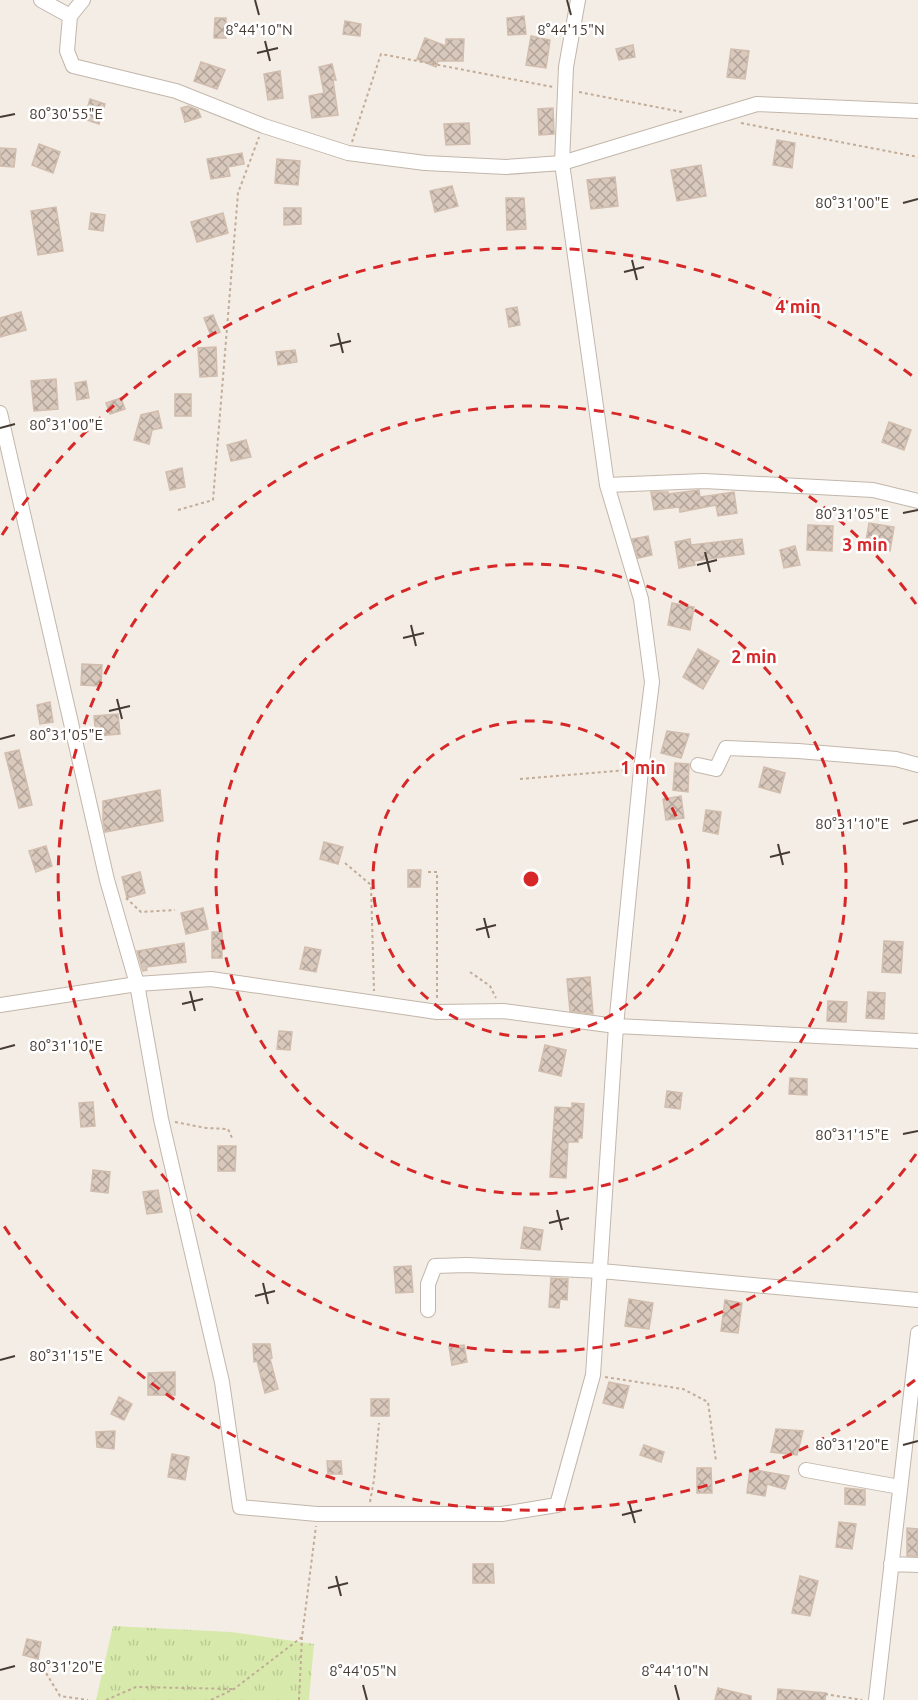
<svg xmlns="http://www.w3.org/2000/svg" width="918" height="1700" viewBox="0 0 918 1700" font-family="Ubuntu,sans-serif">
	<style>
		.grass { fill: url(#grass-tufts) }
		.building { fill: url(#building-cross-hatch); stroke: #d1bdad; stroke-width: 1.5 }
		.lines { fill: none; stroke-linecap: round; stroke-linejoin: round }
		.minor-casing { stroke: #c2b6aa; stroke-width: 16 }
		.path { stroke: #c2ac97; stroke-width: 2; stroke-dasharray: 3 3; stroke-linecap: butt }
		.minor { stroke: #fff; stroke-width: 14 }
		.ticks { fill: none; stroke: #463c34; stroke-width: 2 }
		.ring { fill: none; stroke: #d62828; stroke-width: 3; stroke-dasharray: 10 8 }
		.ticks-label { font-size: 15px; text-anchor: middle; fill: #463c34; stroke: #fff; stroke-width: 5; stroke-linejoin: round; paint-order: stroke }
		.centre { fill: #d62828; stroke: #fff; stroke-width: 3 }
		.ring-label { font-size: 18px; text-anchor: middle; font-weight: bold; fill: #d62828; stroke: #fff; stroke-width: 5; stroke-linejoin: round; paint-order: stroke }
	</style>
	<defs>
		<pattern id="grass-tufts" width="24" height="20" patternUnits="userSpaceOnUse" patternTransform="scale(1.5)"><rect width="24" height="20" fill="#d8eaab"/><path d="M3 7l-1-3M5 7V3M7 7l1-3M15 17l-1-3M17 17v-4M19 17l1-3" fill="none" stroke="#bbca94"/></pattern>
		<pattern id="building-cross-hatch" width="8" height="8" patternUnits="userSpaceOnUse" patternTransform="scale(1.5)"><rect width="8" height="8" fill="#d9c9bd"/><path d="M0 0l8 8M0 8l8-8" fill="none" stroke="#b2a49a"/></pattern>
	</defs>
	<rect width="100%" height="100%" fill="#f4ede5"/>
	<path class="grass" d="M113 1626 231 1632 314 1644 309 1700H96Z"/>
	<path class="building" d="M524 16 526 34 508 35 507 18Z
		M215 18H226V38H214Z
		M345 21 361 24 360 36 343 34Z
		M531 36 550 40 546 68 526 65Z
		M425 38 446 46V39H464L463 61H438L436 67 417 59Z
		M633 45 635 57 619 60 616 49Z
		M731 49 749 51 745 79 727 77Z
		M201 62 225 70 217 89 194 81Z
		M332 64 336 80H333L338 115 312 118 309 96 324 93 319 67Z
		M280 71 283 98 268 100 264 74Z
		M90 99 105 104 99 124 84 119Z
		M188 106 198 110 201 117 185 122 181 108Z
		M553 108 554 134 539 135 538 109Z
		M469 123 470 144 446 145 444 124Z
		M777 140 795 143 792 168 773 165Z
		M39 144 60 152 53 173 32 165Z
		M0 148 16 149 14 167 0 166Z
		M242 153 244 164 228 167 230 176 211 179 207 159Z
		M277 159 300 161 298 185 275 183Z
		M701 165 706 196 677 201 671 170Z
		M615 177 618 206 591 209 587 180Z
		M452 186 458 206 435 212 430 191Z
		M506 198H524L526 229 507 230Z
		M56 207 63 251 38 255 31 211Z
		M284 208H301V224L284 225Z
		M91 213 105 215 103 231 89 229Z
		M223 213 228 233 197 242 191 222Z
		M517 307 520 325 509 327 506 309Z
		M21 312 26 330 0 337V318Z
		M213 315 220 332 211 336 204 318Z
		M216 347 217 376 200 377 198 348Z
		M295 350 297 362 278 365 276 352Z
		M56 379 58 409 34 411 31 381Z
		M86 381 89 398 77 400 75 383Z
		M175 394H191V416H175Z
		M121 398 125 409 110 414 106 403Z
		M158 411 162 428 152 430 149 444 134 440 141 415Z
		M889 422 911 430 904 450 882 442Z
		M246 440 251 457 231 461 227 445Z
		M182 468 185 487 170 490 166 472Z
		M699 490 700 497 734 492 737 513 718 516 716 505 680 512 679 507 654 510 651 492H668V494Z
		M869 523 894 527 890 551 865 547Z
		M808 525 833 526 832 551 807 550Z
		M648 536 652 555 638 558 632 539Z
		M690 539 691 545 742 539 744 554 694 561 695 565 679 568 675 542Z
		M795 546 800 565 784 568 780 550Z
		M672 603 694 607 690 630 668 625Z
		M698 649 719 661 703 689 683 677Z
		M82 664 102 665 101 686 81 685Z
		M50 702 53 722 40 724 37 705Z
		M118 714 120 734 96 736 94 716Z
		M667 731 689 734 681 758 661 753Z
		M19 750 32 805 19 808 5 753Z
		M675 763 689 764 688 792 673 790Z
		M764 767 785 773 780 793 759 787Z
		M160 790 163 821 105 832 103 821V801Z
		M681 796 684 818 666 820 663 799Z
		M706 810 721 812 718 834 703 831Z
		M324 842 343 847 338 864 320 859Z
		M46 846 52 866 36 872 29 851Z
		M408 870H421L420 887H408Z
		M140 872 145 893 127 898 122 877Z
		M203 908 208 929 186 934 181 913Z
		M212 932H222V958H212Z
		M884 941 903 942 901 973 882 972Z
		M184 943 186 962 146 967 147 970 143 971 137 951Z
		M305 947 321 950 316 972 300 969Z
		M590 977 593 1014 570 1011 567 979Z
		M868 992 885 993 884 1019 866 1018Z
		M828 1001 847 1002 846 1022 827 1021Z
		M279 1031 292 1032 290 1050 277 1049Z
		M545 1045 566 1050 561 1076 539 1071Z
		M790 1078 807 1079V1095L789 1094Z
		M667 1091 682 1093 680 1109 665 1107Z
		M93 1102 95 1126 81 1127 79 1103Z
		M572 1103 584 1104 582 1138H578V1142H568L566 1178 550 1177 555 1107 572 1108Z
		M218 1146H236L235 1171H218Z
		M93 1170 110 1172 108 1193 91 1191Z
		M158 1190 162 1212 147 1214 143 1192Z
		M524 1227 543 1230 540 1250 521 1248Z
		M411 1266 413 1292 396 1293 394 1267Z
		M551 1278 568 1279 567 1300 560 1299 559 1308 549 1307Z
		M629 1299 653 1303 649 1329 625 1326Z
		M725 1300 742 1303 738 1333 721 1331Z
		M253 1344H270L272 1358 270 1359 278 1389 265 1393 257 1361 254 1362Z
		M464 1345 467 1362 452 1365 449 1347Z
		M175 1372V1395H148V1373Z
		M609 1382 629 1386 623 1408 603 1403Z
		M119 1397 132 1404 124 1420 111 1414Z
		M371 1399H389V1416H371Z
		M776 1429 803 1431 797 1455 771 1452Z
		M115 1431 114 1449 97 1447 96 1432Z
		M644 1445 664 1452 661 1462 640 1455Z
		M172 1454 189 1457 185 1480 168 1477Z
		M327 1461H341L342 1474H328Z
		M697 1468H711L712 1493H697Z
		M750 1469 789 1476 785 1489 767 1484 765 1496 747 1493Z
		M845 1488 865 1490V1505L845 1504Z
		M839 1522 856 1524 852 1549 836 1547Z
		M907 1528 918 1529V1556H907Z
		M473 1564H493L494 1583H473Z
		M800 1576 818 1581 810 1616 792 1613Z
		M27 1639 41 1642 38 1659 23 1655Z
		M718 1688 751 1696V1700H715Z
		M778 1689 826 1693 825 1700H777Z"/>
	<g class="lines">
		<defs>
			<path id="minor" d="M41 0 70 16 83 0
				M70 16 67 51 73 66 176 91 264 126 348 153 425 163 506 167 562 163 757 104 918 111
				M0 413 107 880 137 984 161 1119 222 1382 240 1507 317 1514H502L557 1505 593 1375 616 1026 641 770 652 682 641 599 607 485 562 163 566 67 578 0
				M607 485 704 481 873 490 918 501
				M698 765 716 769 726 748 798 751 896 759 918 765
				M0 1005 137 984 211 979 437 1012 503 1011 616 1026 918 1041
				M428 1310V1284L435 1266 467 1265 601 1271 918 1300
				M806 1470 900 1487
				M891 1564 918 1565
				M876 1700 918 1333"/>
		</defs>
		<use href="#minor" class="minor-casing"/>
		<path class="path" d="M579 92 682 112
			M741 123 918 157
			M352 142 381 54 553 87
			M178 510 213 500 238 193 259 137
			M520 779 629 770
			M345 863 371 885 374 991
			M428 872H437V1000
			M126 898 141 912 175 910
			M470 972 490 986 496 998
			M175 1122 206 1128 228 1129 233 1140
			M605 1377 683 1389 708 1402 716 1461
			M370 1502 374 1480 379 1423
			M43 1668 60 1696 88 1700
			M825 1694 862 1700
			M106 1700 136 1687 234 1689
			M211 1700 234 1689 302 1637
			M299 1700 302 1637 316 1526"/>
		<use href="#minor" class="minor"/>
	</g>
	<path class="ticks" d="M255 0 259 15M567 0 571 15M265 41 270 61M257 53 278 48M0 117 15 114M903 203 918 199M632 260 637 280M624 272 644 267M338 333 343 353M330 346 351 341M0 428 15 424M903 513 918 510M705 552 710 572M697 565 717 560M411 625 416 646M403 638 424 633M117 699 122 719M109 711 130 706M0 739 15 735M903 824 918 820M778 844 783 865M770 857 790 852M484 918 489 938M476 930 496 925M190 991 195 1011M182 1004 203 999M0 1049 15 1045M903 1134 918 1131M557 1210 562 1230M549 1223 569 1218M263 1283 268 1304M255 1296 275 1291M0 1360 15 1356M903 1445 918 1441M629 1502 635 1523M622 1515 642 1510M336 1576 341 1596M328 1588 348 1583M0 1670 15 1666M363 1685 367 1700M675 1685 679 1700"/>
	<g class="ring">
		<circle cx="531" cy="879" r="158"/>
		<circle cx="531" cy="879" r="315"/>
		<path d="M916 1154A473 473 0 1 1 916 604"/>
		<path d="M915 1380A631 631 0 0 1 2 1223M2 535A631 631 0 0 1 915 378"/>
	</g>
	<g class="ticks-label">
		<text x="259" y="35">8°44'10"N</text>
		<text x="571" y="35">8°44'15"N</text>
		<text x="66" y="119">80°30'55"E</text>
		<text x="852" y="208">80°31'00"E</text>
		<text x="66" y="430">80°31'00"E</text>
		<text x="852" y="519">80°31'05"E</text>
		<text x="66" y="740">80°31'05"E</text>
		<text x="852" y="829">80°31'10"E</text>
		<text x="66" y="1051">80°31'10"E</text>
		<text x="852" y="1140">80°31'15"E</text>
		<text x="66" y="1361">80°31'15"E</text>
		<text x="852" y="1450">80°31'20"E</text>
		<text x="66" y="1672">80°31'20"E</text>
		<text x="363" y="1676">8°44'05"N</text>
		<text x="675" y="1676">8°44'10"N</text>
	</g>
	<circle cx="531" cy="879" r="9" class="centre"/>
	<g class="ring-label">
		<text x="798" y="313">4 min</text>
		<text x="865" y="551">3 min</text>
		<text x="754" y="663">2 min</text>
		<text x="643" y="774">1 min</text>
	</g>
</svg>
